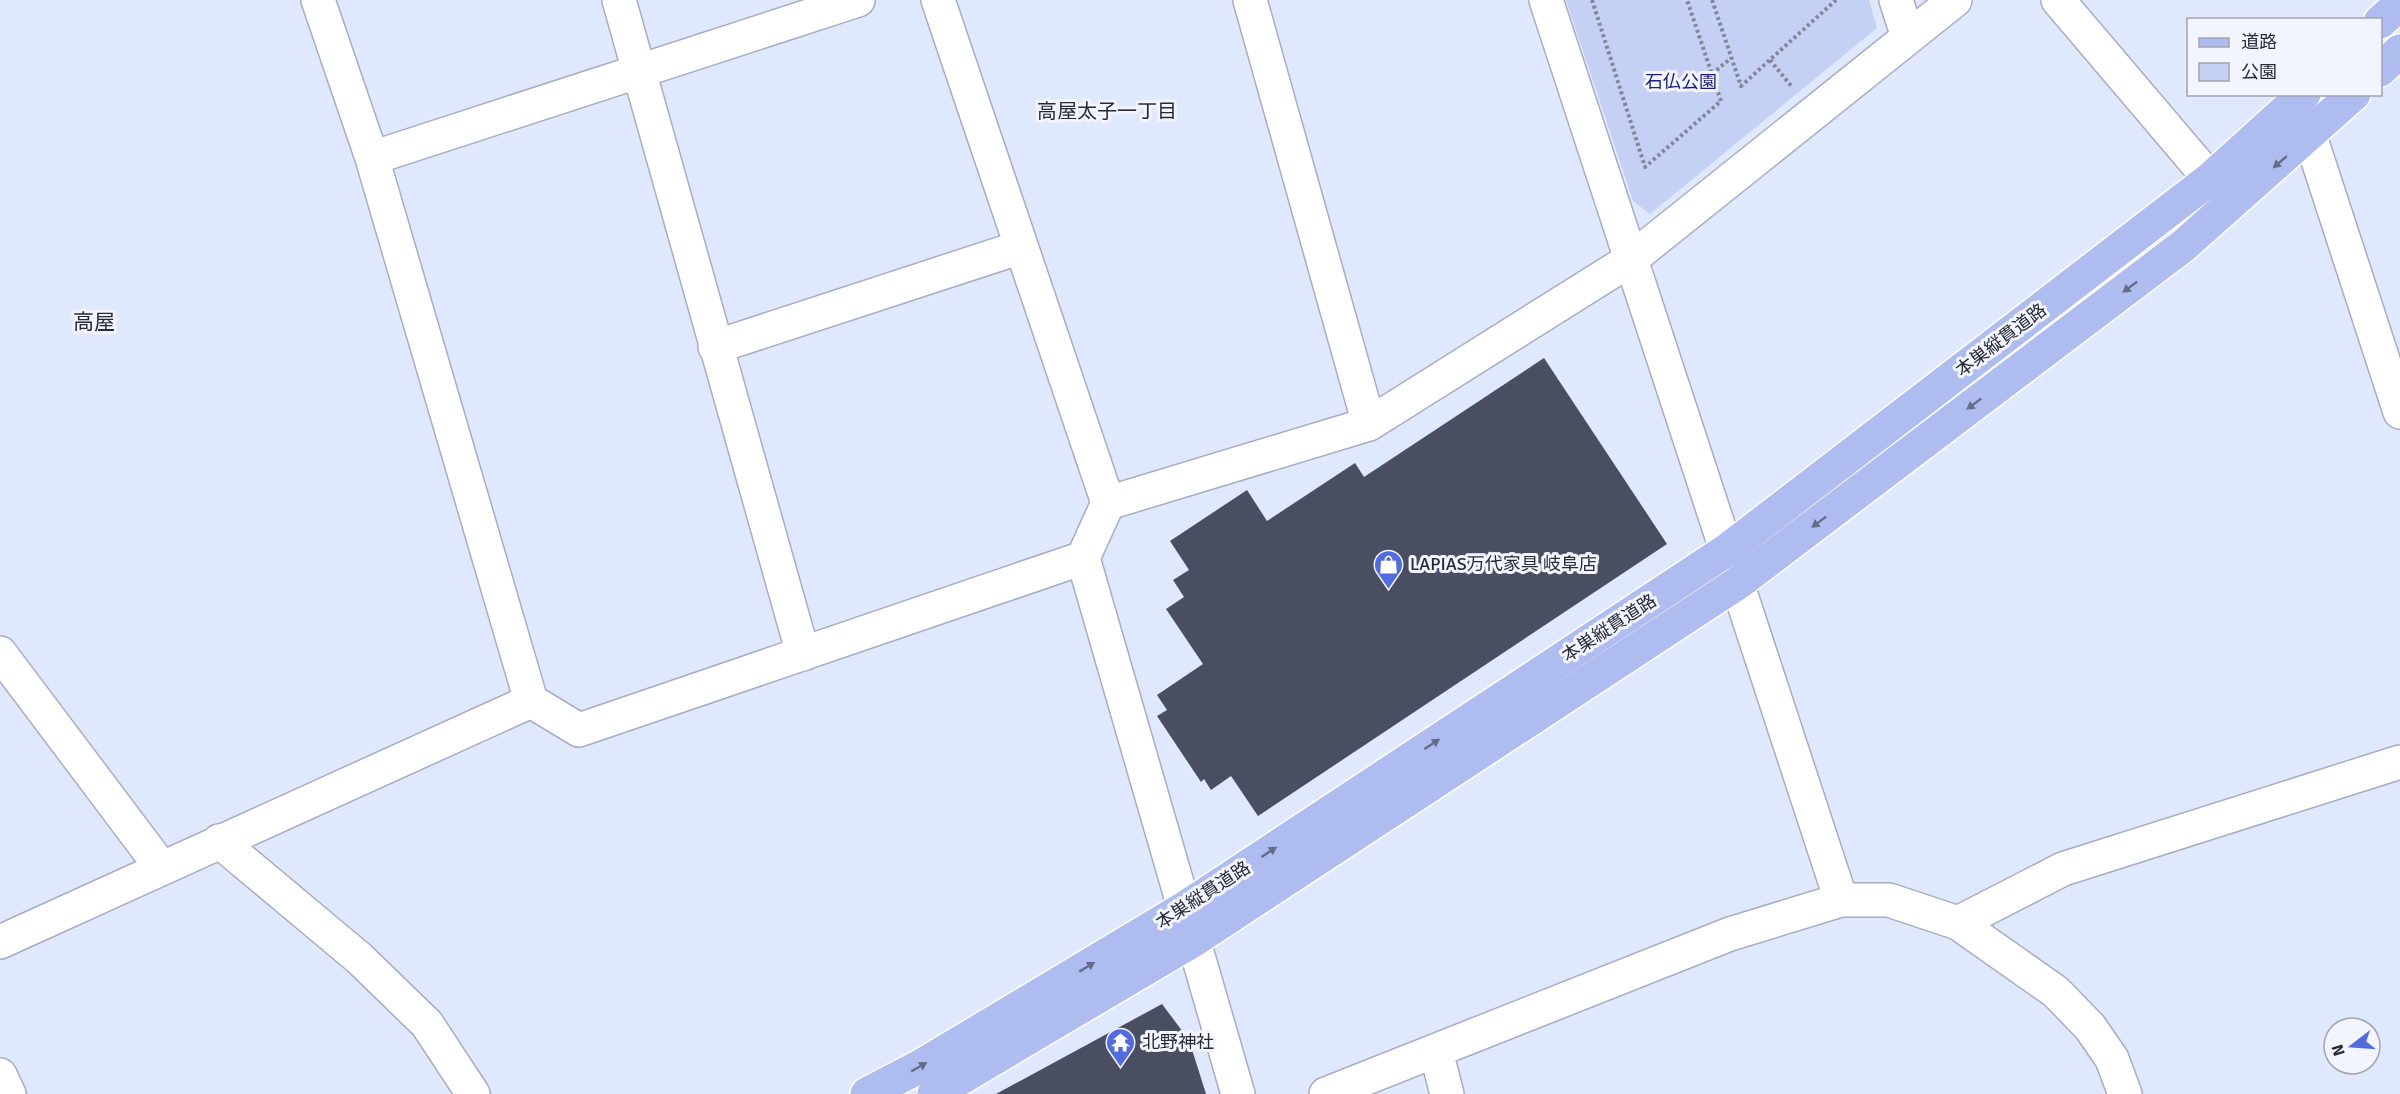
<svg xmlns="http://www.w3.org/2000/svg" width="2400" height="1094" viewBox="0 0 2400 1094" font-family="Signika,'Noto Sans JP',sans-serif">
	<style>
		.green { fill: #c4d0f4 }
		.building { fill: #494f61 }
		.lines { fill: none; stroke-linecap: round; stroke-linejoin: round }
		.minor-casing { stroke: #a6adc3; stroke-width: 36 }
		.major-casing { stroke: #fff; stroke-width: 36 }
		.path { stroke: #828797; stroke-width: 4; stroke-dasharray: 3 3; stroke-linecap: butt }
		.minor { stroke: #fff; stroke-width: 33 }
		.major { stroke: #aebcef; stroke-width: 33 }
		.oneway { fill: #646c88 }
		.labels { text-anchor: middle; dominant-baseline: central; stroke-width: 6; stroke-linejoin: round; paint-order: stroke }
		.park-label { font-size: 18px; fill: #191e7c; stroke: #f2f5fe }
		.street-label { font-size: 18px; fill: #272a33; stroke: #f2f5fe }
		.poi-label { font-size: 18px; fill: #272a33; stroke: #f2f5fe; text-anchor: start }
		.neighbourhood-label { font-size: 20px; fill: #272a33; stroke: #f2f5fe }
		.quarter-label { font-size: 21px; fill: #272a33; stroke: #f2f5fe }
	</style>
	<rect width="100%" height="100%" fill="#e0e8fe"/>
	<path class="green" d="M1566 0H1869L1877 28 1650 214 1633 201Z"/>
	<path class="building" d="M1544 358 1667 544 1258 816 1231 776 1211 790 1204 779 1201 782 1157 716 1167 710 1157 695 1203 664 1166 609 1184 597 1173 580 1189 570 1170 541 1247 490 1267 521 1355 463 1364 477Z
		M1162 1004 1189 1040 1206 1094H996Z"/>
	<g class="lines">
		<defs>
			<path id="minor" d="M318 0 372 158 531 701 579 730 1083 558
				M619 0 803 654
				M938 0 1108 503 1083 558 1238 1094
				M1250 0 1369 424
				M1546 0 1841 900
				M1896 0 1908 37
				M2058 0 2210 179
				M2295 111 2310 136 2400 412
				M372 158 858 0
				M715 347 1021 247
				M1108 503 1369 424 1630 260 1955 0
				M0 653 161 867
				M219 841 359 958 427 1024 473 1094
				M1958 923 2063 869 2400 762
				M0 942 531 701
				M1436 1051 1447 1094
				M0 1075 9 1094
				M1326 1094 1730 934 1841 900H1889L1958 923 2056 992 2090 1027 2112 1059 2125 1094"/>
			<path id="major" d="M2380 22 2400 4
				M2380 70 2400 51
				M867 1094 919 1067 1183 909 1727 550 2210 179 2304 94
				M934 1094 1194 940 1738 583 2183 246 2354 94"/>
		</defs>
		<use href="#minor" class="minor-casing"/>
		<use href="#major" class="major-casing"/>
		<path class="path" d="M1592 0 1645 167 1721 101 1687 0
			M1712 0 1741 86 1836 0
			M1770 60 1792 87
			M1712 74 1731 58"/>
		<use href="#minor" class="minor"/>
		<use href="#major" class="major"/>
	</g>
	<defs><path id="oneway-solid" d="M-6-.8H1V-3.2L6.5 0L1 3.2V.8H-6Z" transform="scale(1.5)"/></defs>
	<g class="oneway">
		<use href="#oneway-solid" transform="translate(2280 162) rotate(139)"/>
		<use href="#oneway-solid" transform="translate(2130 287) rotate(143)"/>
		<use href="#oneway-solid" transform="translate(1974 404) rotate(143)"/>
		<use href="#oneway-solid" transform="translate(1819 522) rotate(143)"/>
		<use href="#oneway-solid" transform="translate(1432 744) rotate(-33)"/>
		<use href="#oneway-solid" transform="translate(1269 852) rotate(-33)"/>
		<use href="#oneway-solid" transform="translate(1087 967) rotate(-31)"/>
		<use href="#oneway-solid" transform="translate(919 1067) rotate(-29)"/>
	</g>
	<defs>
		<symbol id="shop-pin" viewBox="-11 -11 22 30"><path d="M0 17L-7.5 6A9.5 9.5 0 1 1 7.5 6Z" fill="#536be0" stroke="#f2f5fe"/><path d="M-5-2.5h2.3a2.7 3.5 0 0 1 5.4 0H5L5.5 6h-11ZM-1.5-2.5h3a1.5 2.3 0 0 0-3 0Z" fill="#fff"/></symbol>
		<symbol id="temple-pin" viewBox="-11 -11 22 30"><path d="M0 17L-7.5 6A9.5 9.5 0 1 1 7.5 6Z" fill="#536be0" stroke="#f2f5fe"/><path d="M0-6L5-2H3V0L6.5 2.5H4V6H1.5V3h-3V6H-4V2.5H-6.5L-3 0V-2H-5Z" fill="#fff"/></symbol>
	</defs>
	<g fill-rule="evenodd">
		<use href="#shop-pin" x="1372" y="548" width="33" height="45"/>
		<use href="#temple-pin" x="1104" y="1026" width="33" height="45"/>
	</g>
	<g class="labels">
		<g class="park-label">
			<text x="1681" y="82">石仏公園</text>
		</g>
		<g class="street-label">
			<text transform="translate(2001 340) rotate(-37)">本巣縦貫道路</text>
			<text transform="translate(1609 628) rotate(-33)">本巣縦貫道路</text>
			<text transform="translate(1203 895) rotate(-33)">本巣縦貫道路</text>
		</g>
		<g class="poi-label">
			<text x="1410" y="564">LAPIAS万代家具 岐阜店</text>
			<text x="1142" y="1042">北野神社</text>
		</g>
		<g class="neighbourhood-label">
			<text x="1107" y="111">高屋太子一丁目</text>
		</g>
		<g class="quarter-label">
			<text x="94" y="322">高屋</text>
		</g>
	</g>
	<rect x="2187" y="18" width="195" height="78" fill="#f2f5fe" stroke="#a1a4ad" stroke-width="1.5"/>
	<rect x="2199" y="38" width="30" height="9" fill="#aebcef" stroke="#a1a4ad" stroke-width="1.5"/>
	<text x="2241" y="48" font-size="18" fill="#272a33">道路</text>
	<rect x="2199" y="63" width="30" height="18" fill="#c4d0f4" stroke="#a1a4ad" stroke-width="1.5"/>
	<text x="2241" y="78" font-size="18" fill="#272a33">公園</text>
	<g transform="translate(2352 1046) rotate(253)"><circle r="28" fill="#f2f5fe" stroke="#a1a4ad" stroke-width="1.5"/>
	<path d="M0-4.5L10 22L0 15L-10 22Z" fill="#536be0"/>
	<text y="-9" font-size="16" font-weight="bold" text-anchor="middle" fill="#272a33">N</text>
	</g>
</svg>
